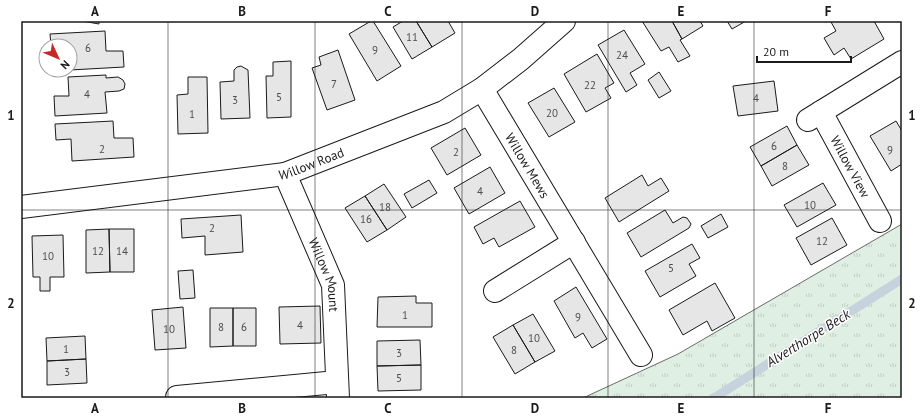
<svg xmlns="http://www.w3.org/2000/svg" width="923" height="419" viewBox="0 0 923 419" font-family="'PT Sans',sans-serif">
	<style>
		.grass { fill: url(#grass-tufts); stroke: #6a6a6a }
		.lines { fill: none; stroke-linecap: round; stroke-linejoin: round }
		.stream { stroke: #c6d2dc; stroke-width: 9 }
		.building { fill: #e6e6e6; stroke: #1a1a1a }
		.minor-casing { stroke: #1a1a1a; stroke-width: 24 }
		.minor { stroke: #fff; stroke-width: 22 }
		.grid { fill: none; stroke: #1a1a1a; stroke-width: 1; stroke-opacity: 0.55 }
		.labels { text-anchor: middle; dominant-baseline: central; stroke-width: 3; stroke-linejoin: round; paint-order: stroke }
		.number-label { font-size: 11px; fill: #4d4d4d }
		.street-label { font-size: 13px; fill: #1a1a1a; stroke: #fff }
		.water-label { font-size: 14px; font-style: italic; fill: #1a1a1a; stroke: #fff }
		.neatline { fill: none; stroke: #1a1a1a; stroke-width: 1.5 }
		.grid-label { font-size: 13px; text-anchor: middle; font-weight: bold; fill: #1a1a1a }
	</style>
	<defs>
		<pattern id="grass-tufts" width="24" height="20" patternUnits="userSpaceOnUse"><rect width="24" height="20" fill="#e0efe3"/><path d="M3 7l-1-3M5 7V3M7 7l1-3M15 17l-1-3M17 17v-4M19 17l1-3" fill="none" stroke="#c0ccc2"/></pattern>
	</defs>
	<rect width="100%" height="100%" fill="#fff"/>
	<path class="grass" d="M902 224V398H583L678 354Z"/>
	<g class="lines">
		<path class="stream" d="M714 398 902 279"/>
	</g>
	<path class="building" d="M82 21H99V24Z
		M371 21H373L401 66 377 81 349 34Z
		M403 21H416L432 47 412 59 393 27Z
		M416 21H448L455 33 432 47Z
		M642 21H672L682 39 680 40 690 56 678 62 669 47 661 51Z
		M672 21H700L703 26 682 39Z
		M727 21H746L732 29Z
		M833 21H874L884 39 851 59 844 48 834 55 824 38 836 31 831 22Z
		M624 30 645 64 630 73 637 85 626 92 598 45Z
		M105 31 106 51H123L124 67 70 70V46H51L50 34Z
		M338 50 355 100 327 110 312 68 321 65 319 57Z
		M597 54 614 83 605 88 611 98 586 112 564 74Z
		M291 61V117L267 118 266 76H273V62Z
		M241 66 248 70 250 118 221 119 220 82 234 81V70L237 67Z
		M659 72 671 91 659 98 648 80Z
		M106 75V78L118 77 123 80 125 84 124 89 119 91 105 92 107 113 55 116 54 96H69L68 77Z
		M188 77H207L208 133 178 134 177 95 188 94Z
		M774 81 778 111 738 116 733 86Z
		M554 88 575 122 549 137 528 103Z
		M113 121 114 138H133L134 157 72 161 71 139 56 140 55 124Z
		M896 121 902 131V164L891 171 870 136Z
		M787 126 797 145 761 166 750 147Z
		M465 128 481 155 447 175 431 148Z
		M797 145 809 165 772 186 761 166Z
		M490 167 505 193 469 214 454 188Z
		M642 175 648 186 661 178 669 191 619 222 605 198Z
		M429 180 437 193 412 208 404 194Z
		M823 183 836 205 797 227 784 205Z
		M384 184 406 217 387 230 365 196Z
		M365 196 387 230 367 242 345 208Z
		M520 201 535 227 499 247 494 238 483 244 474 227Z
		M665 210 673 223 683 217 687 218 691 224 689 228 641 257 627 233Z
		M721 214 728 227 708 238 701 226Z
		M241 215 243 252 205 255V236L182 238 181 219Z
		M832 218 847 245 811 265 796 238Z
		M109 229 110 272 86 273V230Z
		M109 229H134V272H110Z
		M63 235 64 277H50V291H40V277H33L32 236Z
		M692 244 700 258 689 264 696 276 660 297 645 271Z
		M193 270 195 298 180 299 178 271Z
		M715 283 735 318 712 331 707 321 683 335 669 310Z
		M576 287 607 339 592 348 583 333 575 338 554 301Z
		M416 296V303H432V327H377L378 297Z
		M320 306 321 343 280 344 279 307Z
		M183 307 186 348 155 350 152 310Z
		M210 308H233V346L210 347Z
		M233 308H256V346H233Z
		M533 314 555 351 535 362 513 325Z
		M513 325 535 362 515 374 493 337Z
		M85 336 86 359 47 361 46 338Z
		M420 340 421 365 377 366V341Z
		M86 359 87 383 47 385V361Z
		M421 365V390L378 391 377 366Z"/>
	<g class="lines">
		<defs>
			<g id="minor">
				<path id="s1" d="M482 89 641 355"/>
				<path id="s2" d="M821 112 880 221"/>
				<path d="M808 120 902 62"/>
				<path id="s3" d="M285 174 333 285 338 398"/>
				<path id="s4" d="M21 207 285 174 444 112 482 89 521 59 564 21"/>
				<path d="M495 291 574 242"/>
				<path d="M177 397 337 382"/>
			</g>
		</defs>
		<use href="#minor" class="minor-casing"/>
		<use href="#minor" class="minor"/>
	</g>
	<path class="grid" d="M168 21V398M315 21V398M462 21V398M608 21V398M754 21V398M21 210H902"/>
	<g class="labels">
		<g class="number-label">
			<text x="412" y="37">11</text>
			<text x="88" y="48">6</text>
			<text x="375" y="50">9</text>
			<text x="622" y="55">24</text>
			<text x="334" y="84">7</text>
			<text x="590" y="85">22</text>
			<text x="87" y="94">4</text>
			<text x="279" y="97">5</text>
			<text x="756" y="98">4</text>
			<text x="235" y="100">3</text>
			<text x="552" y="113">20</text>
			<text x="192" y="114">1</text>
			<text x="774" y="146">6</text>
			<text x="102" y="149">2</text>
			<text x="890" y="150">9</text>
			<text x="456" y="152">2</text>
			<text x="785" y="166">8</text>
			<text x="480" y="191">4</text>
			<text x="810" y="205">10</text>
			<text x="385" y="207">18</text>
			<text x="366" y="219">16</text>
			<text x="212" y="228">2</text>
			<text x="822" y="241">12</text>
			<text x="98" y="251">12</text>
			<text x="122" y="251">14</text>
			<text x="48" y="256">10</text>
			<text x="671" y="268">5</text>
			<text x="405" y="315">1</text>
			<text x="578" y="317">9</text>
			<text x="300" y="325">4</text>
			<text x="221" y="327">8</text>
			<text x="244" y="327">6</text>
			<text x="169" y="329">10</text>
			<text x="534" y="338">10</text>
			<text x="66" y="349">1</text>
			<text x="514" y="350">8</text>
			<text x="399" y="353">3</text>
			<text x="67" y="372">3</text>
			<text x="399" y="378">5</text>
		</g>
		<g class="street-label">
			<text stroke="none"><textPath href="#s4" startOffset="294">Willow Road</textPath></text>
			<text stroke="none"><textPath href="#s1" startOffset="89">Willow Mews</textPath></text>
			<text stroke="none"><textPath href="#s2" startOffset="62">Willow View</textPath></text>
			<text stroke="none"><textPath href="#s3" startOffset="109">Willow Mount</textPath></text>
		</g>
		<g class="water-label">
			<text transform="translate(808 338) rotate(-32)">Alverthorpe Beck</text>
		</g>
	</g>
	<rect width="923" height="419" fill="none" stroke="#ffffff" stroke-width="44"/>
	<g transform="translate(58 58) rotate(134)"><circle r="19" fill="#ffffff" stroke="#a3a3a3"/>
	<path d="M0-3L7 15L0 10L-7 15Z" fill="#c62828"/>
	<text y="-6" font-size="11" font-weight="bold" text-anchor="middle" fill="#1a1a1a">N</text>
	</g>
	<path d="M757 56v6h94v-6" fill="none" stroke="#1a1a1a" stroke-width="2"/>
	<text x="763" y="56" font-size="12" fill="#1a1a1a" stroke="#ffffff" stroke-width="3" paint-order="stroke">20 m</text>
	<rect x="22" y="22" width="879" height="375" class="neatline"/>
	<g class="grid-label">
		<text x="95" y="16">A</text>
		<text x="242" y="16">B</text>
		<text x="388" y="16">C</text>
		<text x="535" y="16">D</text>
		<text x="681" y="16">E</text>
		<text x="828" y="16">F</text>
		<text x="11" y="120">1</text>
		<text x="912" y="120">1</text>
		<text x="11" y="308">2</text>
		<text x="912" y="308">2</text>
		<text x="95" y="413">A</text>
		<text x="242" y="413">B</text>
		<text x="388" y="413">C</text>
		<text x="535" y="413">D</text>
		<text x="681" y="413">E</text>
		<text x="828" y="413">F</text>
	</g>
</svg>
